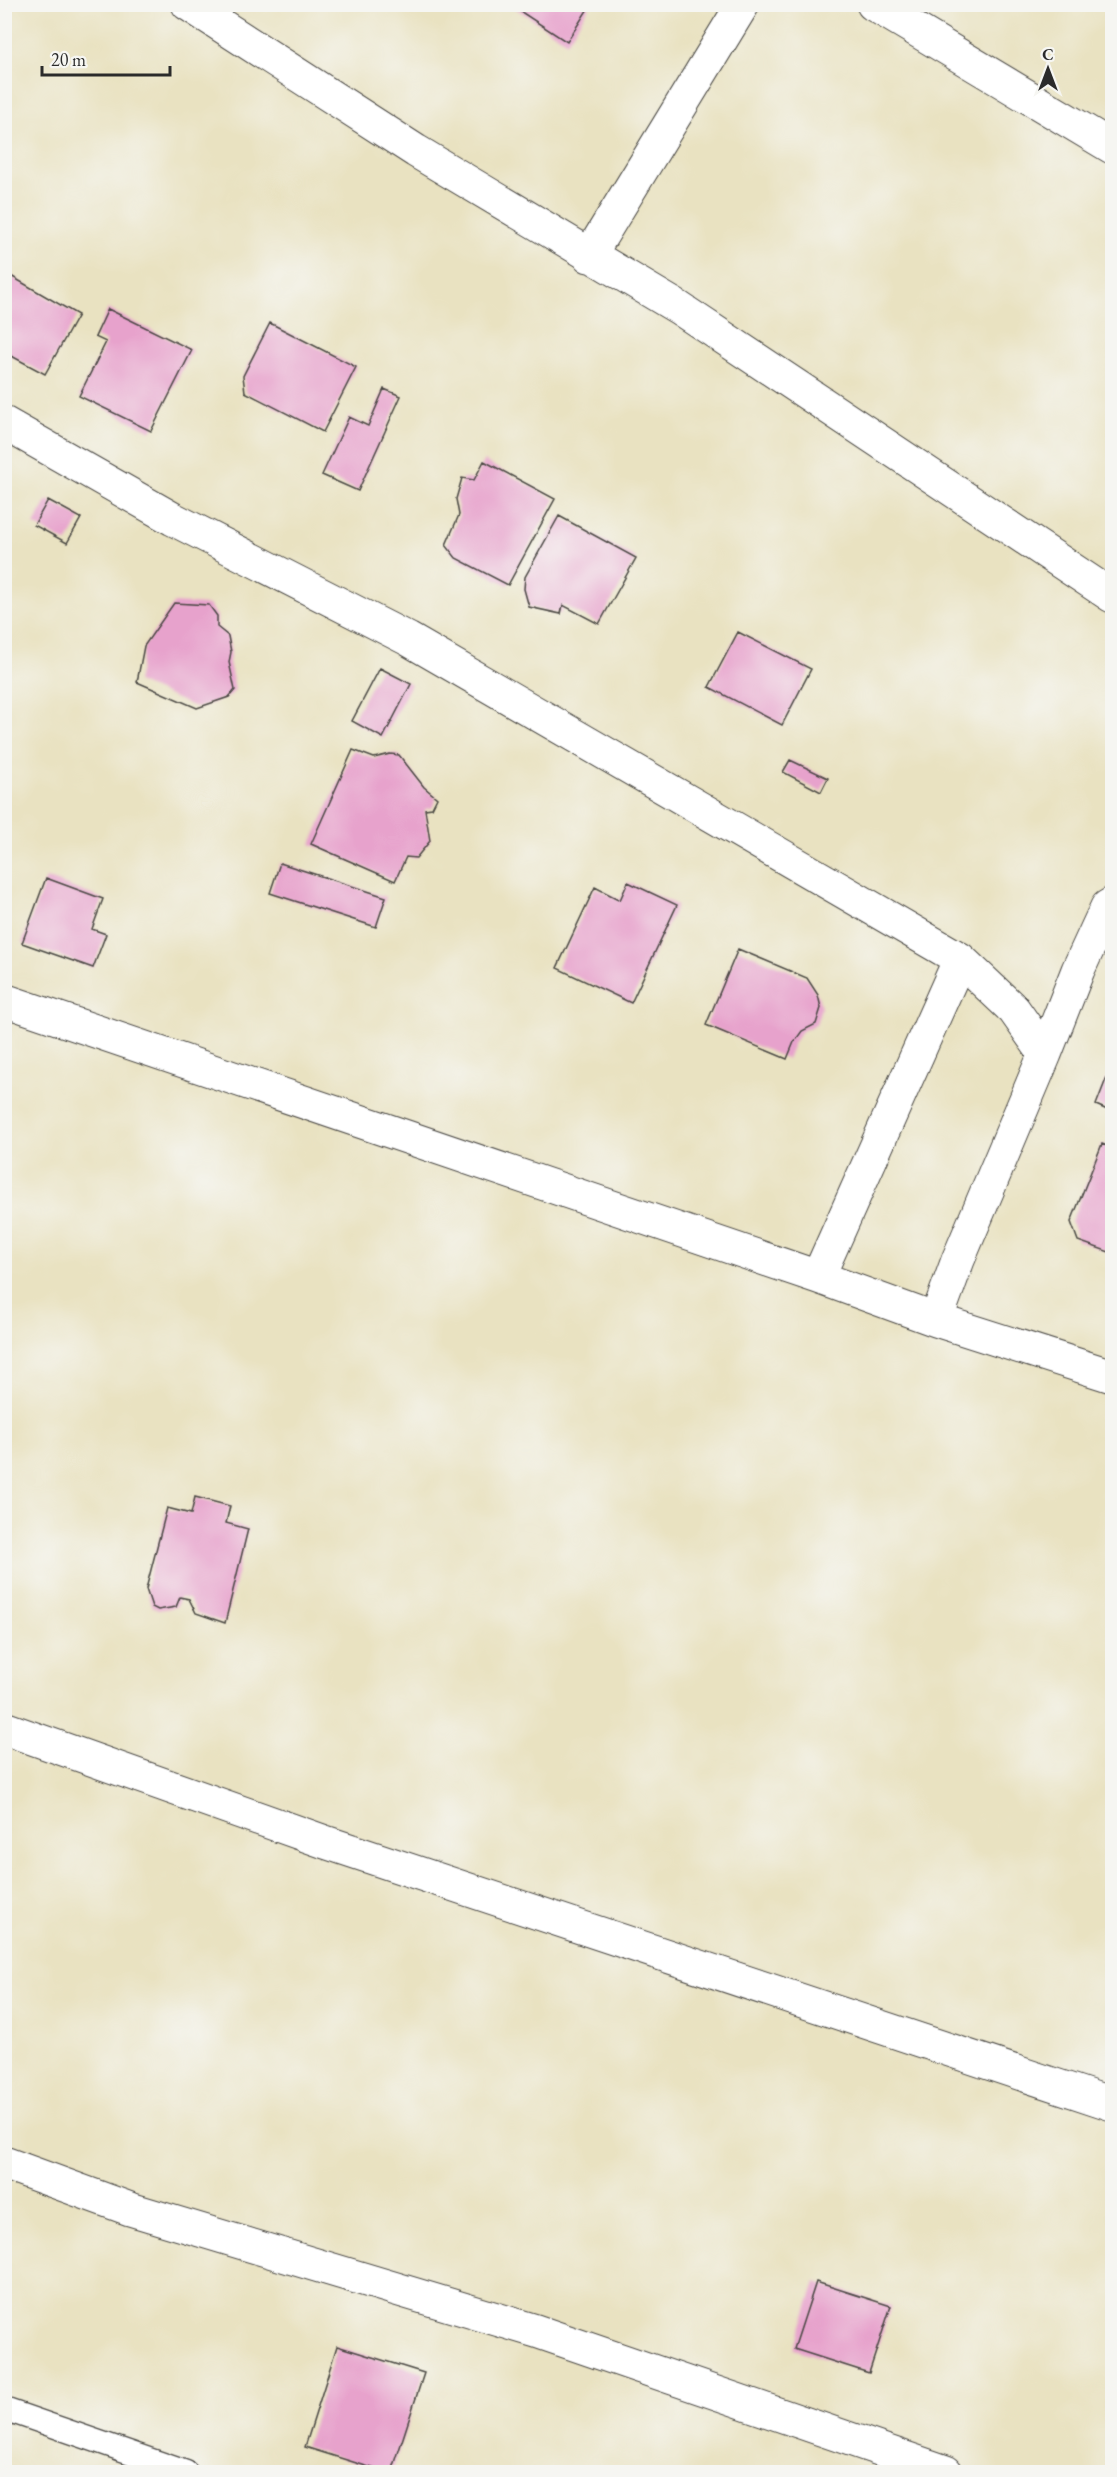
<svg xmlns="http://www.w3.org/2000/svg" width="1117" height="2477" viewBox="0 0 1117 2477" font-family="'EB Garamond',serif">
	<style>
		.building { fill: #e7a2cc }
		.lines { fill: none; stroke-linecap: round; stroke-linejoin: round }
		.lane-casing { stroke: #484642; stroke-width: 25 }
		.street-casing { stroke: #484642; stroke-width: 35 }
		.lane { stroke: #fff; stroke-width: 22 }
		.street { stroke: #fff; stroke-width: 33 }
	</style>
	<rect width="100%" height="100%" fill="#f6f6f2"/>
	<filter id="ink" filterUnits="userSpaceOnUse"><feTurbulence type="fractalNoise" baseFrequency=".0167" numOctaves="2"/><feDisplacementMap in="SourceGraphic" scale="12" xChannelSelector="R" yChannelSelector="G"/><feConvolveMatrix kernelMatrix="1 2 1 2 8 2 1 2 1" color-interpolation-filters="sRGB"/></filter>
	<filter id="wash" filterUnits="userSpaceOnUse"><feTurbulence type="fractalNoise" baseFrequency=".008" numOctaves="4" result="noise"/><feDisplacementMap in="SourceGraphic" scale="24" xChannelSelector="R" yChannelSelector="G"/><feGaussianBlur stdDeviation="1.35" result="paint"/><feColorMatrix in="noise" values="0 0 0 0 0 0 0 0 0 0 0 0 0 0 0 0 0 1.4 0 .05"/><feComposite in="paint" operator="in"/></filter>
	<g filter="url(#wash)">
		<rect width="100%" height="100%" fill="#e9e2c1"/>
		<g id="blocks">
			<path class="building" d="M509 4H591L567 42Z
				M4 272 78 315 45 374 4 352Z
				M108 309 192 350 151 431 79 396 106 342 95 337Z
				M270 323 356 367 323 432 245 392 243 376Z
				M384 389 401 396 358 491 322 475 349 417 368 426Z
				M484 461 555 499 508 585 456 558 446 545 459 515 456 499 462 478 474 480Z
				M48 500 81 518 67 543 34 525Z
				M559 516 636 558 599 624 563 605 561 614 529 607 524 589 525 577Z
				M174 603 209 605 217 616V627L228 636 231 652 229 662 235 690 229 697 197 708 137 682 144 646Z
				M738 632 811 669 782 725 709 687Z
				M380 668 411 684 383 738 352 721Z
				M353 750 374 758 390 754 399 755 424 787 437 798 432 808 425 809 430 841 416 858 406 857 395 881 311 844Z
				M790 760 828 778 821 792 783 772Z
				M280 863 386 897 376 927 270 893Z
				M46 878 103 899 92 929 106 934 93 968 22 943Z
				M628 882 677 905 631 1003 557 968 595 887 620 900Z
				M738 949 807 978 818 995 821 1008 816 1024 802 1031 794 1042 787 1059 706 1025Z
				M1112 1064V1112L1096 1105Z
				M1102 1144 1112 1148V1253L1078 1241 1071 1222Z
				M195 1497 230 1506 226 1523 248 1529 225 1623 196 1613 189 1599 180 1597 176 1607 158 1610 152 1607 146 1589 167 1508 191 1514Z
				M816 2282 891 2306 869 2373 794 2349Z
				M337 2346 424 2373 392 2472H385L305 2447Z"/>
		</g>
	</g>
	<g filter="url(#ink)">
		<use href="#blocks" fill-opacity="0" stroke="#484642" stroke-width="1.5"/>
		<g class="lines">
			<defs>
				<path id="lane" d="M4 2409 186 2472"/>
				<path id="street" d="M188 4 416 151 679 308 1112 596
					M873 4 1112 147
					M589 256 743 4
					M4 423 173 519 408 639 960 959 1014 1010 1045 1054 958 1260 936 1320
					M4 1000 818 1277 936 1320 1112 1376
					M1045 1054 1078 970 1107 907 1112 904
					M818 1277 960 959
					M4 1728 325 1842 1112 2104
					M4 2163 130 2209 536 2331 946 2472"/>
			</defs>
			<use href="#lane" class="lane-casing"/>
			<use href="#street" class="street-casing"/>
			<use href="#lane" class="lane"/>
			<use href="#street" class="street"/>
		</g>
	</g>
	<rect width="1117" height="2477" fill="none" stroke="#f6f6f2" stroke-width="24"/>
	<g transform="translate(1048 69)" stroke="#f6f6f2" stroke-width="4.5" paint-order="stroke">
	<path d="M0-4.5L10 22L0 15L-10 22Z" fill="#2b2b2b"/>
	<text y="-9" font-size="16" font-weight="bold" text-anchor="middle" fill="#2b2b2b">С</text>
	</g>
	<path d="M42 66v9h128v-9" fill="none" stroke="#2b2b2b" stroke-width="3"/>
	<text x="51" y="66" font-size="18" fill="#2b2b2b" stroke="#f6f6f2" stroke-width="4.5" paint-order="stroke">20 m</text>
</svg>
